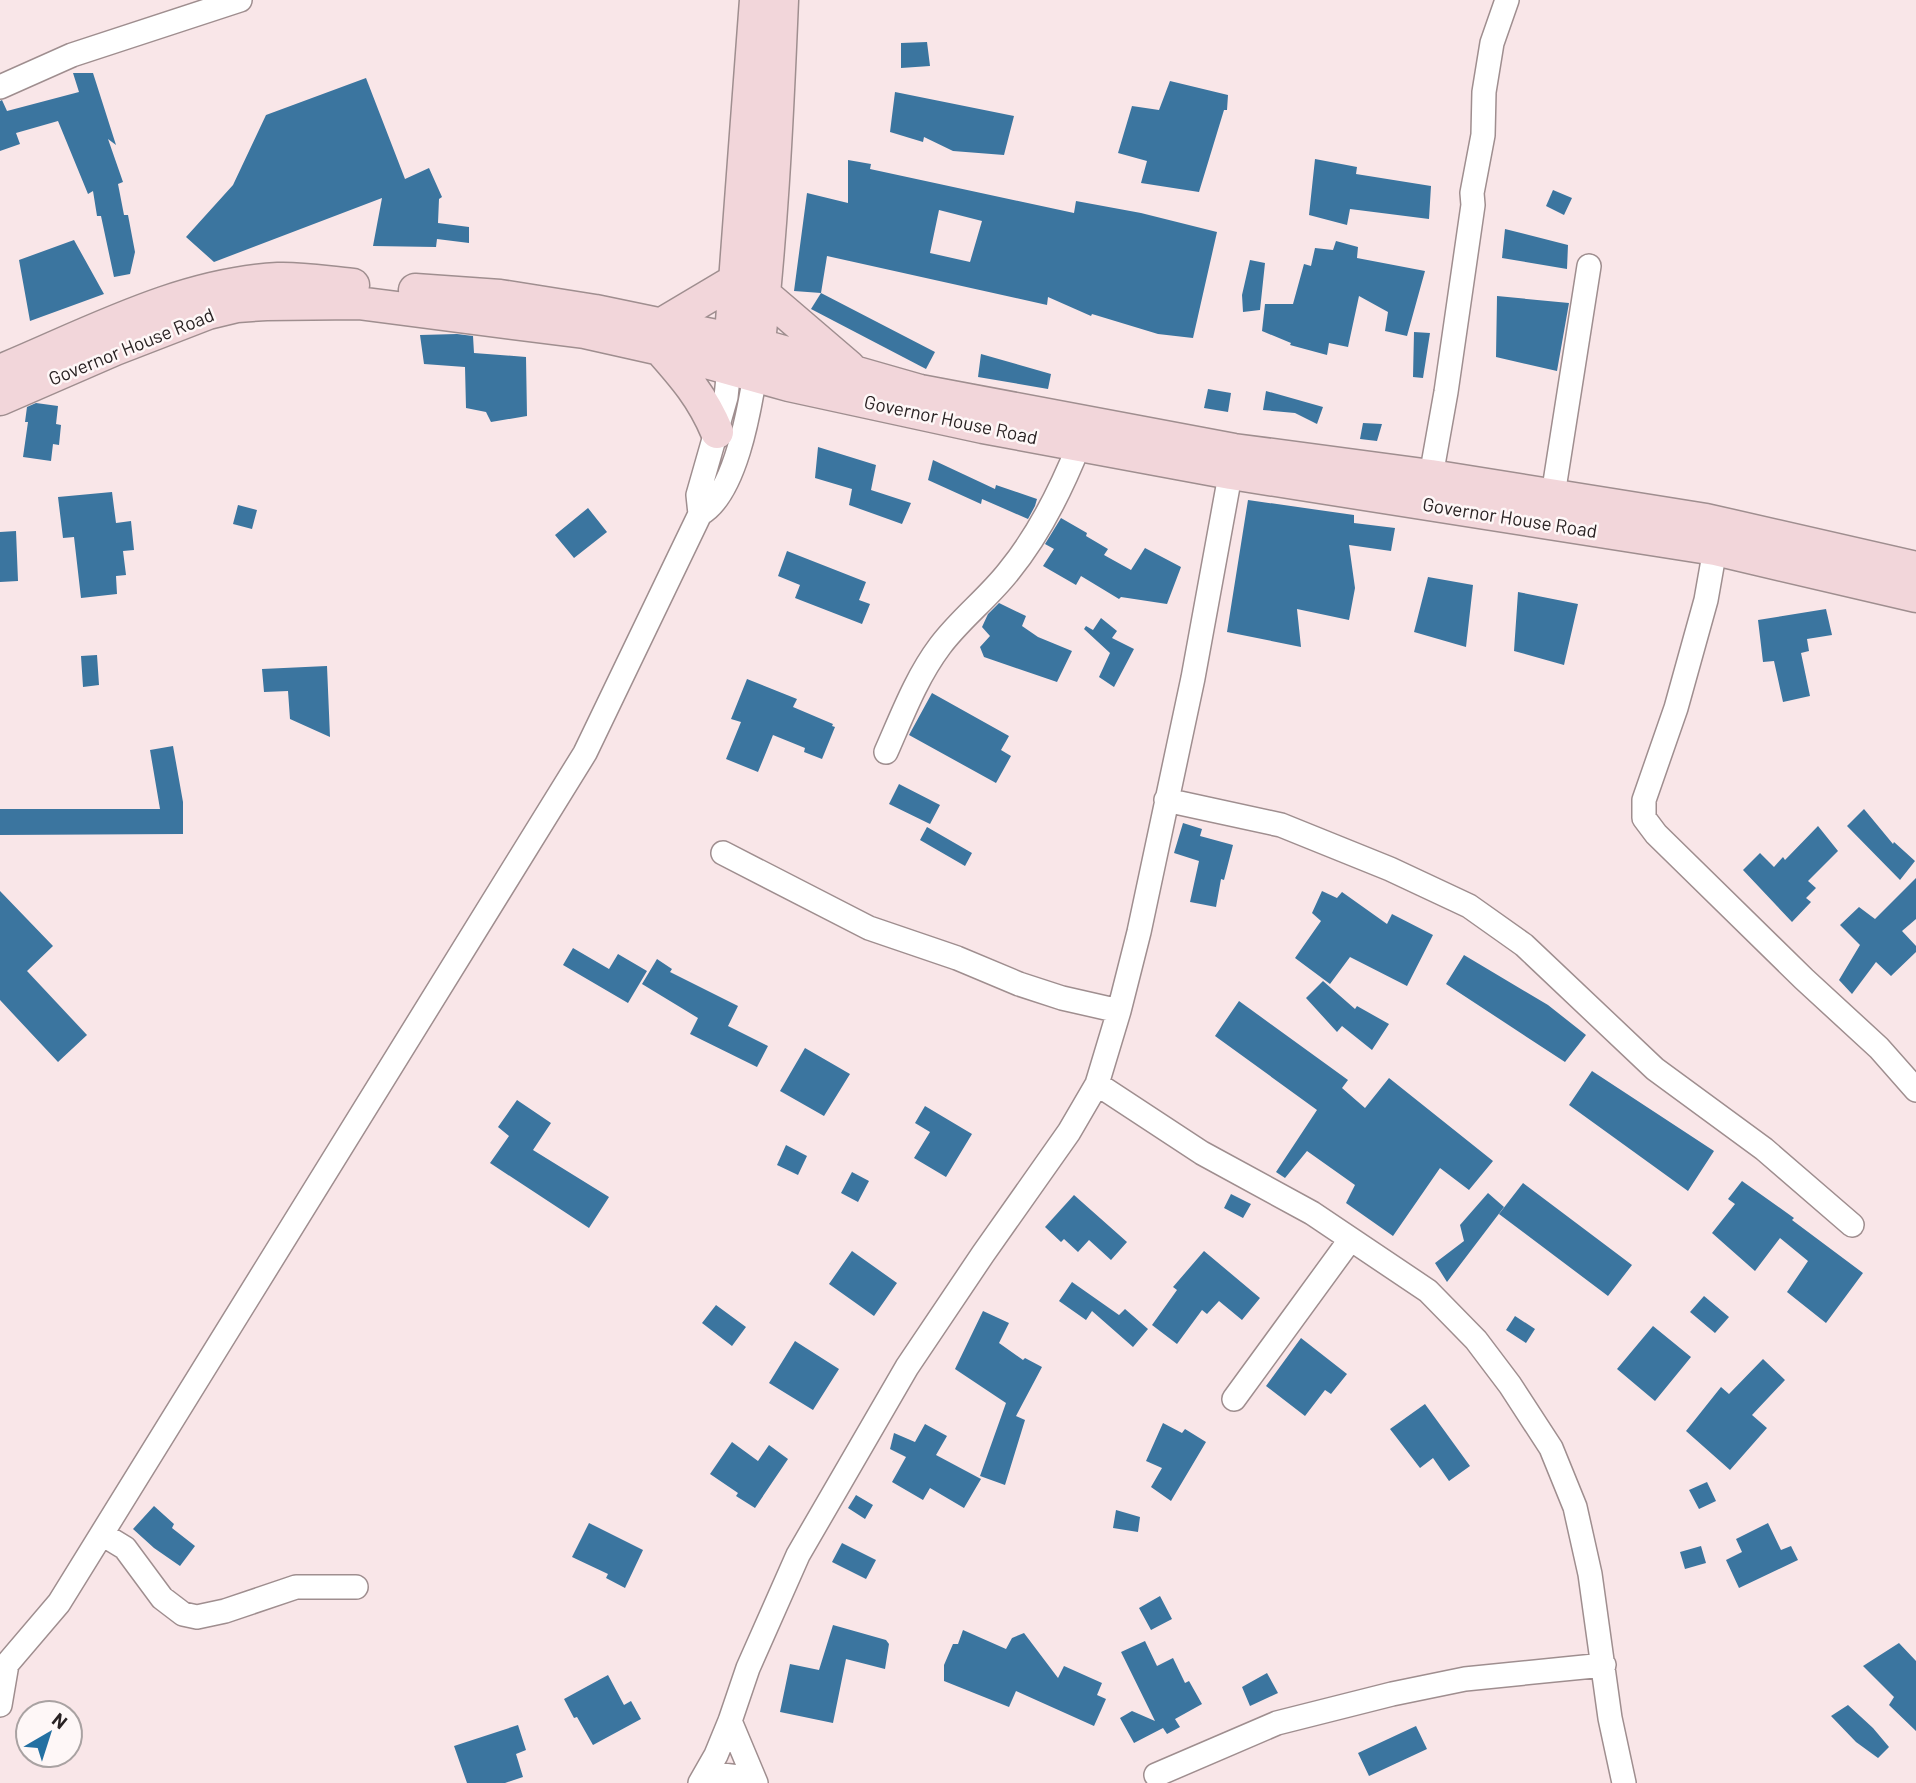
<svg xmlns="http://www.w3.org/2000/svg" width="1916" height="1783" viewBox="0 0 1916 1783" font-family="Barlow,sans-serif">
	<style>
		.building { fill: #3b759f; fill-rule: evenodd }
		.lines { fill: none; stroke-linecap: round; stroke-linejoin: round }
		.street-casing { stroke: #9f8e8f; stroke-width: 26 }
		.secondary-casing { stroke: #9f8e8f; stroke-width: 35 }
		.street { stroke: #fff; stroke-width: 23 }
		.secondary { stroke: #f2d6da; stroke-width: 32 }
		.labels { text-anchor: middle; dominant-baseline: central; stroke-width: 5; stroke-linejoin: round; paint-order: stroke }
		.street-label { font-size: 19px; fill: #292223; stroke: #fef7f7 }
	</style>
	<rect width="100%" height="100%" fill="#f9e6e8"/>
	<path class="building" d="M927 42 930 66 901 68V43Z
		M73 73H93L116 145 108 139 123 182 118 184 124 215H128L135 252 130 274 114 277 101 216H97L93 191 88 194 58 121 16 133 20 144 0 151V101L2 100 7 111 79 92Z
		M366 78 405 179 429 168 442 197 439 199 438 223 469 227V243L437 239 436 247 373 246 382 198 214 262 186 237 233 185 266 115Z
		M1170 81 1228 95 1227 110H1224L1199 192 1141 183 1147 161 1118 153 1132 106 1159 110Z
		M895 92 1014 116 1004 155 953 151 924 137 923 142 890 132Z
		M1315 159 1357 167 1356 174 1431 186 1429 219 1350 209 1347 225 1309 215Z
		M848 160 871 164 870 169 1074 213 1076 201 1141 213 1217 232 1193 338 1158 334 1092 314 1091 316 1048 297 1047 305 827 256 821 293 794 291 807 193 848 203ZM939 210 982 221 970 262 930 253Z
		M1553 190 1572 198 1564 215 1546 206Z
		M1505 229 1568 245 1567 269 1502 258Z
		M74 240 104 294 30 321 19 260Z
		M1336 241 1358 247 1357 258 1425 271 1407 336 1385 331 1388 312 1359 296 1348 347 1329 343 1327 355 1290 345 1291 343 1262 331 1265 304H1293L1304 264 1311 266 1315 248 1333 250Z
		M1250 260 1265 263 1260 310 1243 312 1242 295Z
		M821 293 935 352 926 369 811 309Z
		M1497 296 1569 303 1557 371 1496 357Z
		M1414 332 1430 333 1423 378 1413 377Z
		M457 334 473 336 474 353 526 357 527 416 491 422 486 412 466 408 465 367 424 364 420 335Z
		M981 354 1051 374 1048 389 978 377Z
		M1208 389 1231 393 1228 412 1204 408Z
		M1266 391 1323 407 1317 424 1295 413 1263 410Z
		M36 403 58 406 56 424 61 425 59 445 53 444 51 461 23 457 28 422H25L27 407Z
		M1363 423 1382 424 1377 441 1360 439Z
		M818 447 876 465 871 490 911 503 902 524 849 505 852 489 815 478Z
		M933 460 995 489 996 485 1037 499 1035 506 1028 519 982 499 981 504 928 480Z
		M112 492 116 523 131 521 134 550 123 551 126 575 116 576 117 594 81 598 74 537 63 538 58 497Z
		M1248 500 1354 515V523L1395 528 1391 551 1349 545 1355 588 1349 620 1297 609 1301 647 1227 632Z
		M238 505 257 510 252 529 233 524Z
		M588 508 607 532 574 558 555 535Z
		M1061 518 1087 533 1086 536 1108 549 1104 555 1131 570 1145 548 1181 567 1167 604 1121 597 1119 599 1081 576 1076 585 1043 566 1054 549 1045 544Z
		M16 531 18 581 0 582V532Z
		M787 551 866 582 859 600 870 604 862 624 795 598 800 585 778 576Z
		M1428 577 1473 585 1466 647 1414 632Z
		M1518 592 1578 604 1564 665 1514 651Z
		M999 603 1026 616 1022 626 1038 637 1072 651 1057 682 984 657 980 647 990 636 982 627 988 614Z
		M1826 609 1832 635 1807 639 1809 651 1801 653 1810 696 1783 702 1774 661 1763 662 1758 620Z
		M1101 618 1117 631 1112 638 1134 649 1114 687 1099 677 1110 653 1084 629 1086 626 1093 630Z
		M97 655 99 685 83 687 81 656Z
		M327 666 330 737 290 719 288 691 264 692 262 669Z
		M747 679 797 699 793 707 833 724 832 726 835 727 822 759 804 752 805 748 773 735 758 772 726 759 741 722 731 719Z
		M932 693 1009 736 1001 750 1011 756 996 783 909 735Z
		M173 746 183 802V834L0 835V809H160L150 750Z
		M899 784 940 805 930 824 889 804Z
		M1864 809 1893 844 1894 842 1915 861 1900 880 1847 826Z
		M1183 823 1202 829 1200 836 1233 845 1224 880 1221 879 1216 907 1190 902 1199 861 1174 853Z
		M1818 826 1838 851 1808 881 1816 888 1806 898 1811 902 1792 922 1743 870 1760 853 1774 867 1783 857 1785 860Z
		M927 827 972 853 965 866 920 840Z
		M1916 878V919L1902 931 1916 946V952L1891 976 1876 962 1852 994 1839 980 1860 945 1840 925 1859 907 1875 919Z
		M0 891 53 946 27 971 87 1035 58 1062 0 1000Z
		M1322 891 1337 898 1342 892 1387 924 1392 914 1433 935 1407 986 1350 957 1330 984 1295 958 1321 921 1312 913Z
		M573 948 609 969 618 954 647 971 628 1003 563 965Z
		M1464 955 1548 1005 1586 1035 1565 1062 1446 984Z
		M657 959 672 969 670 972 738 1006 728 1026 768 1046 757 1067 690 1034 698 1018 642 984Z
		M1323 981 1355 1009 1357 1006 1389 1024 1372 1050 1342 1026 1337 1032 1306 998Z
		M1239 1001 1348 1080 1342 1088 1365 1108 1389 1078 1493 1161 1469 1190 1440 1168 1393 1236 1346 1203 1355 1185 1307 1151 1285 1178 1276 1172 1317 1110 1215 1036Z
		M805 1048 850 1074 824 1116 780 1091Z
		M1592 1071 1714 1151 1688 1191 1569 1105Z
		M517 1100 551 1123 533 1150 609 1197 589 1228 490 1163 509 1136 498 1127Z
		M925 1106 972 1134 946 1177 914 1158 930 1132 915 1123Z
		M786 1145 807 1156 798 1175 777 1165Z
		M852 1172 869 1181 858 1202 841 1193Z
		M1742 1181 1794 1218 1792 1220 1863 1273 1826 1323 1787 1292 1808 1261 1780 1238 1755 1271 1712 1233 1735 1204 1728 1199Z
		M1523 1183 1632 1265 1608 1296 1499 1214Z
		M1488 1193 1504 1207 1447 1282 1435 1263 1464 1241 1460 1225Z
		M1231 1194 1251 1204 1243 1218 1224 1208Z
		M1074 1195 1127 1242 1111 1260 1089 1240 1078 1252 1064 1239 1061 1242 1045 1227Z
		M852 1251 897 1283 874 1316 829 1284Z
		M1204 1251 1260 1298 1242 1320 1219 1301 1207 1314 1202 1310 1177 1344 1152 1325 1177 1290 1173 1287Z
		M1072 1282 1119 1315 1125 1309 1148 1329 1133 1347 1092 1311 1086 1320 1059 1301Z
		M1704 1296 1729 1317 1715 1333 1690 1312Z
		M716 1305 746 1327 732 1346 702 1323Z
		M983 1311 1009 1323 999 1343 1023 1360 1025 1358 1042 1367 1016 1416 1025 1420 1005 1485 980 1476 1006 1403 955 1369Z
		M1515 1316 1535 1329 1526 1343 1506 1330Z
		M1653 1326 1691 1357 1655 1401 1617 1369Z
		M1301 1338 1347 1374 1331 1394 1325 1390 1305 1416 1266 1386Z
		M795 1341 839 1369 813 1410 769 1383Z
		M1763 1359 1785 1380 1752 1415 1767 1428 1730 1470 1686 1431 1721 1387 1729 1394Z
		M1425 1404 1470 1466 1449 1481 1433 1458 1420 1468 1390 1429Z
		M1163 1423 1182 1433 1185 1429 1206 1442 1171 1501 1151 1487 1162 1468 1146 1461Z
		M925 1424 947 1436 936 1455 981 1479 964 1508 930 1488 923 1500 892 1482 906 1457 890 1449 894 1433 915 1442Z
		M732 1442 758 1461 769 1445 788 1459 755 1508 736 1496 738 1493 710 1474Z
		M1707 1482 1716 1501 1699 1509 1689 1490Z
		M856 1495 873 1505 865 1519 848 1508Z
		M154 1506 174 1524 172 1528 195 1546 180 1566 154 1548 133 1529Z
		M1116 1510 1140 1517 1138 1532 1113 1528Z
		M589 1523 643 1550 625 1588 606 1578 608 1574 572 1557Z
		M1768 1523 1781 1550 1791 1546 1798 1560 1739 1588 1726 1560 1742 1552 1736 1539Z
		M842 1543 876 1560 866 1579 832 1562Z
		M1701 1546 1706 1563 1685 1569 1680 1552Z
		M1160 1596 1172 1619 1151 1630 1139 1608Z
		M833 1625 886 1640 889 1644 885 1669 846 1659 833 1723 780 1712 790 1664 819 1670Z
		M963 1630 1006 1649 1012 1638 1024 1633 1058 1678 1064 1666 1102 1683 1097 1695 1106 1699 1094 1726 1016 1691 1009 1707 944 1681V1665L953 1644H958Z
		M1145 1641 1157 1666 1173 1658 1185 1683 1189 1681 1202 1704 1175 1719 1180 1727 1167 1734 1163 1728 1134 1743 1120 1718 1132 1711 1155 1721 1121 1652Z
		M1899 1643 1916 1661V1731L1889 1705 1894 1697 1863 1666Z
		M1267 1673 1278 1693 1250 1706 1242 1687Z
		M608 1675 624 1705 631 1701 641 1719 593 1745 577 1717 574 1718 564 1699Z
		M1848 1705 1873 1728 1889 1747 1878 1758 1856 1742 1831 1716Z
		M518 1725 526 1750 516 1754 523 1777 505 1783H467L454 1746Z
		M1416 1726 1427 1749 1369 1776 1358 1753Z"/>
	<g class="lines">
		<defs>
			<path id="street" d="M0 87 72 55 240 0
				M1233 459 1193 678 1139 932 1119 1011 1097 1084 1202 1153 1312 1213 1428 1291 1476 1340 1510 1385 1551 1448 1575 1507 1590 1574 1610 1718 1624 1783
				M1431 476 1446 392 1473 205 1472 193 1483 135 1484 92 1492 43 1507 0
				M1553 495 1589 266
				M700 514 698 495 726 397 729 368
				M1715 549 1706 600 1676 708 1644 800V818L1656 834 1804 979 1879 1048 1916 1090
				M886 752C902 716 916 678 940 646 960 619 988 598 1009 571 1040 533 1061 490 1079 445
				M1166 800 1281 825 1390 869 1469 906 1524 945 1655 1069 1764 1149 1852 1225
				M723 853 869 928 957 958 1019 984 1062 998 1119 1011
				M1234 1399 1350 1240
				M102 1534 125 1548 162 1598 183 1614 197 1617 225 1611 296 1587H356
				M0 1668 7 1664 59 1603 585 753 700 514C735 495 749 412 755 375
				M0 1705 7 1664
				M730 1721 756 1783
				M707 1773 754 1779
				M1156 1775 1277 1723 1392 1694 1465 1679 1604 1665
				M700 1783 716 1755 730 1721 748 1668 798 1555 907 1367 983 1254 1069 1132 1097 1084"/>
			<path id="secondary" d="M415 290 500 296 595 311 759 345 920 391 1234 450 1431 476 1706 520 1916 568
				M765 295 849 367
				M662 324 736 280
				M660 349C684 376 703 398 717 432
				M729 362 756 0
				M756 367C771 245 777 123 782 0
				M0 371C89 334 181 284 278 279 303 278 329 283 353 285
				M0 399 115 349 208 313 237 306 266 304 358 303 584 332 660 349 789 385 983 427 1231 473 1715 549 1916 596"/>
		</defs>
		<use href="#street" class="street-casing"/>
		<use href="#secondary" class="secondary-casing"/>
		<use href="#street" class="street"/>
		<use href="#secondary" class="secondary"/>
	</g>
	<g class="labels">
		<g class="street-label">
			<text transform="translate(131 346) rotate(-22)">Governor House Road</text>
			<text transform="translate(951 419) rotate(12)">Governor House Road</text>
			<text transform="translate(1510 517) rotate(9)">Governor House Road</text>
		</g>
	</g>
	<g transform="translate(49 1734) rotate(39)"><circle r="33" fill="#fef7f7" stroke="#a9a2a2" stroke-width="2"/>
	<path d="M0-5L12 26L0 18L-12 26Z" fill="#2370a2"/>
	<text y="-10" font-size="19" font-weight="bold" text-anchor="middle" fill="#292223">N</text>
	</g>
</svg>
